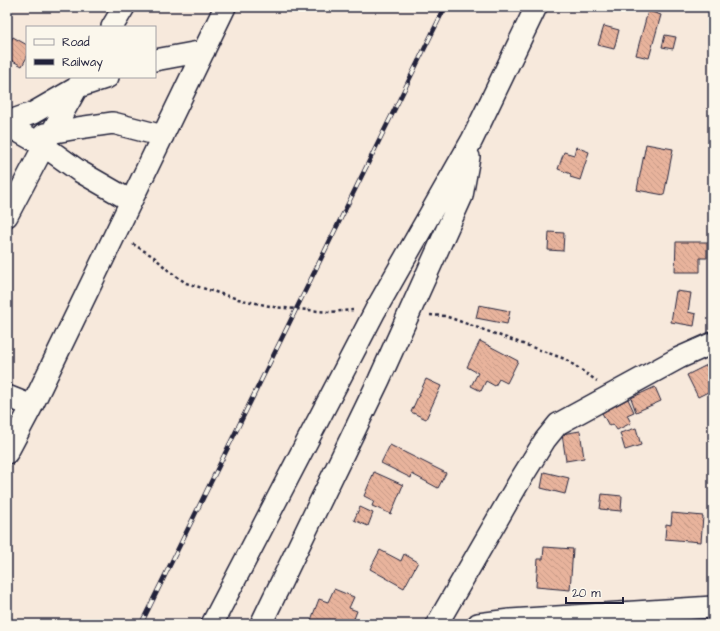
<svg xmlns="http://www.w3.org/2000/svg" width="720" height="631" viewBox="0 0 720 631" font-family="'Architects Daughter',sans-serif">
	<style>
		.building { fill: url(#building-back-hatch); stroke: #22223b }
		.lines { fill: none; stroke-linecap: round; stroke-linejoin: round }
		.minor-casing { stroke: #22223b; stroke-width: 24 }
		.path { stroke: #22223b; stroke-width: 2.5; stroke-dasharray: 3 3; stroke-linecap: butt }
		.minor { stroke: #fbf7ec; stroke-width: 21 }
		.rail-casing { stroke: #22223b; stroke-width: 4.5 }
		.rail { stroke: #fbf7ec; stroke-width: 3; stroke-dasharray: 9; stroke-linecap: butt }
	</style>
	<defs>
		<pattern id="building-back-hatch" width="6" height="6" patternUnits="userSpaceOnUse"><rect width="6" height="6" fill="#e8b39c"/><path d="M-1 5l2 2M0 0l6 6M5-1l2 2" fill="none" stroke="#c79a87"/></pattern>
	</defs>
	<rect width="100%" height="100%" fill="#f7e9dc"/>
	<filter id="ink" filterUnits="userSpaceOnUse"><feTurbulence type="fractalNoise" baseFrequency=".025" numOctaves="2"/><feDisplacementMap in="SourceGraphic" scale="8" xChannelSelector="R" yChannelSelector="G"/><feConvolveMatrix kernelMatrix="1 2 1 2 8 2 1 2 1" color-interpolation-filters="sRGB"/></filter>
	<g filter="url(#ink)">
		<path class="building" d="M648 11 661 15 649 58 636 55Z
			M604 26 619 30 614 49 598 45Z
			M665 35 676 37 673 49 662 47Z
			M13 37 27 45V57L22 66 7 58V48Z
			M646 144 673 149 664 195 637 190Z
			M576 147 589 152 580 180 570 177 571 174 558 169 564 152 574 155Z
			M549 232 564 233 563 251 548 250Z
			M676 242H707V258H700V272H675Z
			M676 291 691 293 688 312 696 314 694 326 671 322Z
			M479 305 510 311 507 324 476 318Z
			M480 341 518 361 507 383 499 379 495 386 486 381 481 391 471 386 478 373 467 367Z
			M707 365 713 376V378L708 381 712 390 698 397 687 375Z
			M426 379 441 386 426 419 411 412Z
			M655 387 661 401 636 412 631 398Z
			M628 399 634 412 627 415 631 423 617 430 613 424 609 426 602 413Z
			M636 428 641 445 625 450 620 433Z
			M580 431 584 458 566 461 562 434Z
			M390 445 446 473 438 488 412 474 411 478 381 463Z
			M374 472 403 485 391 514 372 506 374 501 364 496Z
			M544 472 569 478 565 494 541 488Z
			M602 494 622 496 621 511 600 509Z
			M360 507 373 513 368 526 354 520Z
			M672 513 703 516 701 542 665 539 666 524 671 525Z
			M544 547 573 549 570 590 536 587 538 559H543Z
			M380 550 401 561 404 554 418 562 404 588 370 569Z
			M334 589 354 597 349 608 357 611 352 624H320L311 620 319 599 328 602Z"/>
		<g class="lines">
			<defs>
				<path id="minor" d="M112 27 124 7
					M155 60 204 51
					M7 122 33 113 78 87 108 77
					M7 125 44 146 79 171 131 201
					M44 134 78 128 113 123 163 136
					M7 216 44 146 83 77
					M7 396 32 406
					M7 453 32 406 225 7
					M212 624 375 311 472 140 536 7
					M261 624 379 380 462 196 469 157
					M437 624 519 482 545 440 558 424 679 358 713 343
					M478 624 510 620 713 607"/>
			</defs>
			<use href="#minor" class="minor-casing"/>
			<path class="path" d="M133 244 154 257 169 271 186 283 238 299 274 307 330 312 353 310
				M430 315 445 316 565 359 597 381"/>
			<use href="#minor" class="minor"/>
			<defs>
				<path id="rail" d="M141 624 445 7"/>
			</defs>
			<use href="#rail" class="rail-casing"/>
			<use href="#rail" class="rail"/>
		</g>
	</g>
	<rect width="720" height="631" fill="none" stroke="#fbf7ec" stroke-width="24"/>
	<rect x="12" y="12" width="696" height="607" fill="none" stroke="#22223b" stroke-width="1.5" filter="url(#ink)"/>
	<rect x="26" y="26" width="130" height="52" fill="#fbf7ec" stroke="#a4a2a5"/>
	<rect x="34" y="39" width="20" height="6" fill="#fbf7ec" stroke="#a4a2a5"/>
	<text x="62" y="46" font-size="12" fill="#22223b">Road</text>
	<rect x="34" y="59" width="20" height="6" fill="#22223b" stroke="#a4a2a5"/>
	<text x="62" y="66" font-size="12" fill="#22223b">Railway</text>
	<path d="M566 597v6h57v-6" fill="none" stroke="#22223b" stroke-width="2"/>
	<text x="572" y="597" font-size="12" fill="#22223b" stroke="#fbf7ec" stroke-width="3" paint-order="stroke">20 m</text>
</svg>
